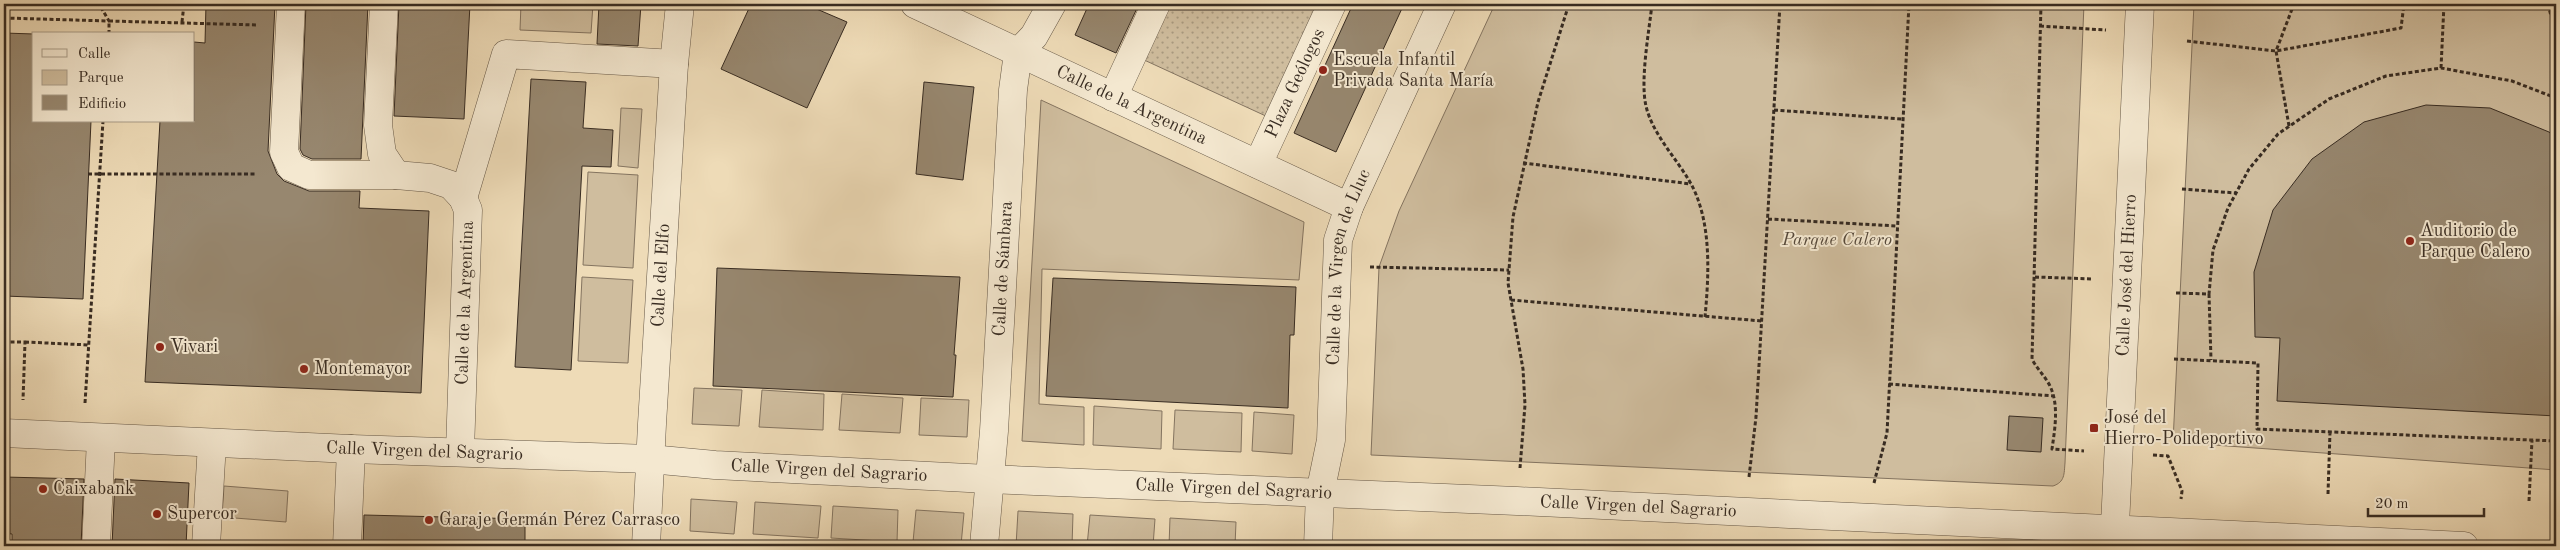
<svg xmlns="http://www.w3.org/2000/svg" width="2560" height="550" viewBox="0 0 2560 550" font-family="'Old Standard TT',serif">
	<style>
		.grass { fill: url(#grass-dots); stroke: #847460 }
		.green { fill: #cfbd9e; stroke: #847460 }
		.building { fill: #97876f; stroke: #382c22 }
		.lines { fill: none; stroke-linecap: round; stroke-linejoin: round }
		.minor-casing { stroke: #665847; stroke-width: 29 }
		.path { stroke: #382c22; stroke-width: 3; stroke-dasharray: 4 2.5; stroke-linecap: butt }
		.minor { stroke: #f4e8d0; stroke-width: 28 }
		.poi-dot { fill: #8f2418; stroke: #f4e8d0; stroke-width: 2 }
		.labels { text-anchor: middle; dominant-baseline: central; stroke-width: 4; stroke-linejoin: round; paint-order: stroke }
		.poi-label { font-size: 18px; fill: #382c22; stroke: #f4e8d0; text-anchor: start }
		.street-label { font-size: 18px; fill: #382c22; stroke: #f4e8d0 }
		.park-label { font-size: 18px; font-style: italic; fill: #56493b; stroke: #f4e8d0 }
	</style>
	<defs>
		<pattern id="grass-dots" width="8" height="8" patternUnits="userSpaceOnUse" patternTransform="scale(1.25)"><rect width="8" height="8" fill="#cfbd9e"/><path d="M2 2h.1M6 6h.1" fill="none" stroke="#a99a80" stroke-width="1.8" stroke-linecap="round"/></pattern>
	</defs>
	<rect width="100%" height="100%" fill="#eedbb7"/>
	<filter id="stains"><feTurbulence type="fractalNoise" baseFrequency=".004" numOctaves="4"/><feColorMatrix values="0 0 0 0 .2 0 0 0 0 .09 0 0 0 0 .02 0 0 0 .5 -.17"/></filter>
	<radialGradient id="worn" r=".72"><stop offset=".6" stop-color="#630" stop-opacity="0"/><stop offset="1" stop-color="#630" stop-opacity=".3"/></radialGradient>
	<path class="grass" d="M1168 4H1323L1268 117 1142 59Z"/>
	<path class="green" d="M521 4H593L591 33 520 30Z
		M1495 4H2084L2065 463C2064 474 2065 482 2053 486L1371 455 1379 267 1399 211Z
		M2194 4H2556V470L2173 442Z
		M1041 100 1304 222 1299 280 1042 269 1039 404 1084 407V445L1022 441Z
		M621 108 642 109 638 168 618 166Z
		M588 172 638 175 633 268 583 265Z
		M582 277 633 280 628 363 578 361Z
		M694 388 742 390 739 426 692 424Z
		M762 390 824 394 823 430 759 427Z
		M842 394 903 398 900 433 839 430Z
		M921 398 969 400 967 437 919 435Z
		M1094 406 1162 411 1161 449 1093 445Z
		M1175 410 1242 413 1241 452 1173 449Z
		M1254 412 1294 415 1292 454 1252 451Z
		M224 486 288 491 286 522 222 517Z
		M691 499 737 502 734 534 690 531Z
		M755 502 821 506 818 538 753 534Z
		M833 506 898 510 897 542 831 538Z
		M916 510 964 513 961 545 913 542Z
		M1018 511 1073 514 1072 546H1016Z
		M1090 515 1155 519 1153 546H1087Z
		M1170 518 1236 522 1235 546H1169Z"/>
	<path class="building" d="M206 4H275L268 151 277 174 284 181 309 191H360L359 208 429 211 421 393 145 382 160 121H194V42L205 43Z
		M306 4H368L361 159H312L303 155 300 149Z
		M399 4H470L464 119 394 116Z
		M599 4H641L638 46 597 44Z
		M751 4H805L847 22 807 108 721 69Z
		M1089 4H1139L1116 53 1075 35Z
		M1353 4H1404L1336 152 1294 133Z
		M4 33 34 34V121H91L83 299 4 296Z
		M531 79 586 82 583 128 613 130 611 167 582 166 571 370 515 367Z
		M924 82 974 87 963 180 916 174Z
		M2426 105 2490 108 2549 132 2556 138V416L2277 401 2280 338 2255 337 2254 272 2273 210 2312 159 2364 122Z
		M717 268 960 277 954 355H956L953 397 713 386Z
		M1053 278 1296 287 1294 335H1290L1288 408 1046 396Z
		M2009 416 2043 418 2041 452 2007 450Z
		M4 477 84 479 81 546H12V534L4 533Z
		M115 479 189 483 186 546H112Z
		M364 515 525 519V546H363Z"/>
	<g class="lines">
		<defs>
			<g id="minor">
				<path d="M291 4 284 152 291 167 309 175H396L430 178 451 185 463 198 468 210 460 451"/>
				<path d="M384 4 378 125 382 154 396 175"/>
				<path id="s1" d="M915 4 1349 207"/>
				<path d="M1113 97 1156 4"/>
				<path id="s2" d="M1258 164 1332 4"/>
				<path d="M463 198 506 54 674 64"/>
				<path id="s3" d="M4 433 351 449 650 459 715 465 988 479 1517 501 2464 546"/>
				<path d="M96 546 101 439"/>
				<path d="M206 546 212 443"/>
				<path d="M347 546 351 449"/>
				<path id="s4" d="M646 546 652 424 674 64 680 4"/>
				<path id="s5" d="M984 546 994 431 1013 90 1018 53 1034 36 1052 4"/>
				<path id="s6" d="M1318 546 1320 493 1331 440 1338 240 1349 207 1442 4"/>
				<path id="s7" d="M2114 546 2140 4"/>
			</g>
		</defs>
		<use href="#minor" class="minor-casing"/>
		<path class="path" d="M1652 4C1649 32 1640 80 1646 106 1652 133 1676 158 1690 182 1712 221 1709 274 1705 317
			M2041 4 2032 359C2037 369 2045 376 2050 386 2059 405 2055 428 2052 449L2084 451
			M2548 4 2551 16 2556 23
			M4 18 109 21 99 4
			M182 22 184 4
			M2040 26 2106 30
			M109 34V21L257 25
			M2187 41 2276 51 2401 28 2404 4
			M2441 68 2444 4
			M1774 110 1902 119
			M2289 126 2276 51 2294 4
			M1523 163 1691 184
			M88 174H256
			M2182 189 2236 193
			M1768 219 1897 226
			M1370 267 1509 270
			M2035 277 2093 279
			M2176 293 2209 294 2213 250 2228 208 2249 169 2278 134 2329 99 2386 76 2441 68 2512 81 2556 98
			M2209 294 2211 360
			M1511 300 1762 321
			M4 342H25L23 400
			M25 342 89 345
			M2174 359 2258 363 2257 429 2556 441
			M1889 384 2054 396
			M85 403 103 121
			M2153 455 2168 456 2182 491 2181 499
			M1520 468 1525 405 1523 369 1508 283 1513 217 1538 102 1569 4
			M1749 477 1756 417 1780 4
			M1874 483 1887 433 1909 4
			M2328 494 2330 432
			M2529 501 2532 440"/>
		<use href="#minor" class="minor"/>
	</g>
	<g class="poi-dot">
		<circle cx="1323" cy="70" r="5"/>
		<circle cx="2410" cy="241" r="5"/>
		<circle cx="160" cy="347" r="5"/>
		<circle cx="304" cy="369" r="5"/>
		<rect x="2089" y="423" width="10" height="10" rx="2.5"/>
		<circle cx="43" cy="489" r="5"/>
		<circle cx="157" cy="514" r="5"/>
		<circle cx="429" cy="520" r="5"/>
	</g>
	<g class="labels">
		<g class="poi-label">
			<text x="1333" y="60">Escuela Infantil<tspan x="1333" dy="21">Privada Santa María</tspan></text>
			<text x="2420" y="231">Auditorio de<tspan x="2420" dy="21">Parque Calero</tspan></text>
			<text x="170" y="347">Vivari</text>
			<text x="314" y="369">Montemayor</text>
			<text x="2104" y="418">José del<tspan x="2104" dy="21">Hierro-Polideportivo</tspan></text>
			<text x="53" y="489">Caixabank</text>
			<text x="167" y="514">Supercor</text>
			<text x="439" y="520">Garaje Germán Pérez Carrasco</text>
		</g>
		<g class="street-label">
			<text stroke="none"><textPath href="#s2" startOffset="89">Plaza Geólogos</textPath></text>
			<text stroke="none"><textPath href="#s1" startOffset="239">Calle de la Argentina</textPath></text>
			<text stroke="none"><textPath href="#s6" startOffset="282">Calle de la Virgen de Lluc</textPath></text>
			<text stroke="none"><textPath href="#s5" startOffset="278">Calle de Sámbara</textPath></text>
			<text stroke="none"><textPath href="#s4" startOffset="271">Calle del Elfo</textPath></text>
			<text stroke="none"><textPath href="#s7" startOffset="271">Calle José del Hierro</textPath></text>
			<text transform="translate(465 303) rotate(-88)">Calle de la Argentina</text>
			<text stroke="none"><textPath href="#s3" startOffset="421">Calle Virgen del Sagrario</textPath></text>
			<text stroke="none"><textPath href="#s3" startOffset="826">Calle Virgen del Sagrario</textPath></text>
			<text stroke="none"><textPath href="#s3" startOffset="1231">Calle Virgen del Sagrario</textPath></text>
			<text stroke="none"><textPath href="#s3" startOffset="1636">Calle Virgen del Sagrario</textPath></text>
		</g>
		<g class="park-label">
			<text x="1837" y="240">Parque Calero</text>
		</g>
	</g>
	<rect width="2560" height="550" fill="none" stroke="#eedbb7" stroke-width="20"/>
	<rect x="5" y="5" width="2550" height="540" fill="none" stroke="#382c22" stroke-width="2.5"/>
	<rect x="10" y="10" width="2540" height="530" fill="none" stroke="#382c22"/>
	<rect x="32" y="32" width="162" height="90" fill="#f4e8d0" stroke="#a99d8a"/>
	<rect x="42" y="49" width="25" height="8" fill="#f4e8d0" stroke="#a99d8a"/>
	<text x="78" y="58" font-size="15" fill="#382c22">Calle</text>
	<rect x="42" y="70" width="25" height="15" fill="#cfbd9e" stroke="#a99d8a"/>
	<text x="78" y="82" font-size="15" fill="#382c22">Parque</text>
	<rect x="42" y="95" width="25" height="15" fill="#97876f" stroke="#a99d8a"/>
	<text x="78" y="108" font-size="15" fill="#382c22">Edificio</text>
	<path d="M2368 508v8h116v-8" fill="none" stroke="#382c22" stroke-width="2.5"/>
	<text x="2375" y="508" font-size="15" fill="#382c22" stroke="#f4e8d0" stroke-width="4" paint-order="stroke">20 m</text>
	<rect width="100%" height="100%" filter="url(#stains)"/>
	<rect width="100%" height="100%" fill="url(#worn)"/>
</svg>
